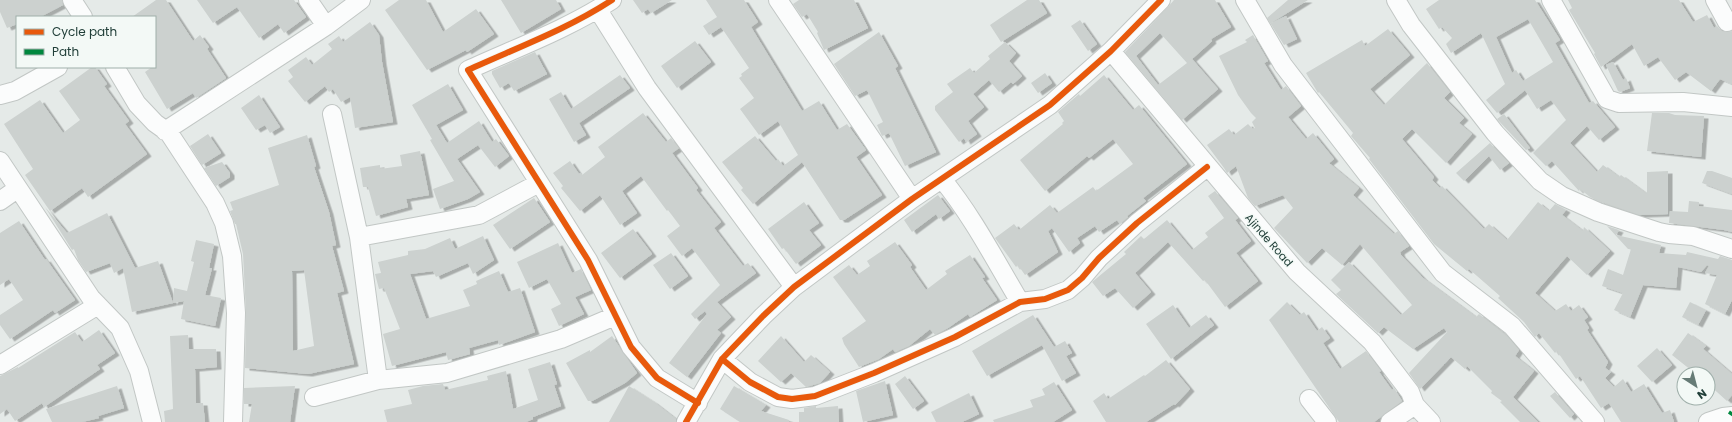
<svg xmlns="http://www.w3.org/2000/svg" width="1732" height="422" viewBox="0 0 1732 422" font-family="Poppins,sans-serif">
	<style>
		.building { fill: #ccd1cf; fill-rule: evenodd; filter: url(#shadow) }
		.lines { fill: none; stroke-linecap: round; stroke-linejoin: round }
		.minor-casing { stroke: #c2c7c5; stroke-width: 20 }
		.minor { stroke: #fbfcfc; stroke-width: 18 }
		.quiet { stroke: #00873e; stroke-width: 5; stroke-dasharray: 10 5; stroke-linecap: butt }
		.cycleway-casing { stroke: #f3f9f6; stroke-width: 8 }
		.cycleway { stroke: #e8590c; stroke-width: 6 }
		.labels { text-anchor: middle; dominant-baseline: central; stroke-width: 3; stroke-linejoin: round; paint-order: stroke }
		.street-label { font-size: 11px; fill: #213f39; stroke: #f3f9f6 }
	</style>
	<defs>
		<filter id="shadow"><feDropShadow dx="4.5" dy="2.5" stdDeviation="0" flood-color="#0004"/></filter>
	</defs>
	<rect width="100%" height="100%" fill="#e5eae8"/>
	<path class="building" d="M0 0H62L63 5 40 17H17V24L7 28 0 12Z
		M156 0H166L193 41 200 35 209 47 207 49 226 78 196 98 193 93 167 109 145 72 152 67H155V17H132Z
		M197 0H294L306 17 284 33 278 24 259 38 237 7 213 23Z
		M399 0H426L443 32 476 9 494 34 467 52 466 50 427 70 385 10Z
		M501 0H556L561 9 521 33Z
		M633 0H672L651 13 648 9 642 13Z
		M706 0H744L758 22 751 27 802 111 819 101 837 130 847 124 866 150 856 157 882 195 844 220H840L802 162 753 204 741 190 743 188 722 162 755 136 776 161 778 159 783 166 798 155 778 121 759 135 740 109 754 98 739 78 742 76 741 74 749 68 721 27 709 35 703 26 717 17Z
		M799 0H854L868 28 824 50 817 33 818 32 807 14 802 17 793 4Z
		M1027 0H1039L1047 13 1001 42 990 25Z
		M1174 0H1215L1231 27 1211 39 1212 41 1192 59 1218 89 1182 120 1125 52 1168 7ZM1160 33 1187 63 1158 85 1136 56Z
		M1288 0H1308L1271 23 1286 16 1297 39 1284 45 1267 18Z
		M1439 0H1535L1560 40 1555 43 1589 103 1593 101 1615 127 1599 140 1587 126 1570 143 1597 172 1603 165 1619 177 1621 175 1647 194V172L1668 171V214L1639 215 1602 202 1590 197 1580 189 1579 191 1552 161 1546 166 1533 153 1566 120 1551 100 1537 109 1525 90 1497 113 1486 100 1505 84 1481 33 1451 53 1446 44 1452 38 1442 27 1439 29 1426 9ZM1528 19 1553 62 1523 81 1516 70 1512 73 1496 37Z
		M1568 0H1679L1693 22 1707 15 1714 28 1717 26 1722 31 1727 32 1732 31V84L1720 79 1711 91 1686 72 1675 80 1658 57 1644 66 1632 44 1601 67 1594 54 1595 53 1569 10 1572 8Z
		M1080 20 1097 44 1088 51 1071 26Z
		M370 22 379 35 382 62 393 122 355 128 350 97 341 102 333 89 329 92 325 86 305 102 288 81 293 77 288 70 306 57 312 65 332 49 328 44 339 36 343 42Z
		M1388 29 1410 55 1370 89 1384 105 1427 63 1450 92 1444 98 1464 118 1459 123 1472 134 1446 163 1412 129 1402 139 1434 177 1432 180 1440 188 1442 186 1484 229 1489 224 1507 240 1538 202 1549 211 1555 204 1566 210 1562 215 1583 231 1584 227 1610 251 1587 275 1567 256 1535 293 1555 311 1566 304 1571 311 1579 305 1588 317 1584 320 1589 328 1587 330 1608 362 1605 368 1611 372 1605 378 1614 387 1623 379 1631 392 1644 384 1662 413 1670 410 1674 422H1621L1609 403 1601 408 1580 376 1576 379 1557 351 1555 353 1539 333 1535 337 1524 322 1498 298 1500 296 1469 269 1467 271 1434 244 1369 159 1370 158 1351 136 1353 133 1319 92 1318 93 1306 73 1362 40 1365 46Z
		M879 32 898 66 895 68 936 152 905 166 889 133 882 136 877 125 883 122 867 90 855 96 834 64Z
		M1253 35 1268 61 1264 63 1281 90 1286 86 1301 106 1288 117 1306 139 1313 133 1334 159 1329 163 1359 188 1353 195 1394 234 1398 231 1409 246 1400 252 1401 255 1423 278 1476 317 1479 314 1508 337 1519 350 1515 356 1534 371 1513 397 1538 422H1520L1500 402 1502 401 1491 393 1492 391 1467 366 1465 369 1451 357 1420 389 1409 373 1447 332 1444 328 1413 349 1384 327 1378 333 1336 294 1341 290 1331 280 1349 262 1401 315 1412 305 1360 244 1342 265 1322 248 1307 263 1274 228 1293 208 1283 195 1255 206 1248 198 1236 166 1227 173 1224 168 1207 145 1229 129 1234 135 1248 124 1253 129 1255 128 1252 122 1256 118 1251 113 1238 95 1219 56 1247 42 1245 40Z
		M695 41 711 62 677 88 661 66Z
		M1005 42 1016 53 1009 61 1022 76 1013 84 1011 82 999 92 989 80 973 94 984 107 968 121 977 134 966 142 964 138 959 142 935 110V106L953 92 947 84 970 68 974 73 990 59 988 56Z
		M535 52 547 74 514 91 509 83 500 88 492 74V71Z
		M1613 62 1623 80 1626 78 1630 88 1620 92 1618 91 1606 65Z
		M92 67H95L107 84 104 86 129 121 125 124 147 154 88 197 82 188 50 211 25 175 33 169 4 124 40 100 63 133 80 120 59 91Z
		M1045 73 1052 83 1038 93 1031 83Z
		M620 75 630 88 579 123 586 135 574 142 549 99 561 92 571 109Z
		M1104 75 1133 110 1139 105 1187 164 1143 198 1146 201 1127 216 1128 217 1120 224 1117 220 1099 232 1095 226 1077 238 1080 243 1069 252 1052 228 1048 231 1058 252 1025 275 1018 265 1016 267 995 238 1014 224 1019 230 1050 205 1057 213 1093 187 1096 191 1133 164 1113 139 1089 158 1087 156 1045 191 1020 160 1063 124 1062 123 1064 121 1058 112 1079 94 1080 96Z
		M448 84 463 110 436 125 447 143 479 121 492 142 496 139 509 156 495 167 478 145 457 159 480 192 468 199 440 209 433 189 454 181 430 140 432 139 412 105Z
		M259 95 280 127 270 133 265 125 256 130 241 108Z
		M643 113 666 142 671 138 679 148 672 153 698 188 696 190 721 222 714 228 743 266 748 263 756 273 717 302 731 317 717 330 721 333 687 377 669 363 707 314 705 311 695 319 691 314 720 285 692 248 682 256 667 236 680 226 668 210 667 211 641 176 622 191 637 213 620 225 600 195 580 211 561 188 563 186 553 173 570 161 579 174 580 173 582 175 605 157 598 147Z
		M1652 113H1669L1675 115 1704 116 1701 157 1647 151Z
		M1504 114 1530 148 1526 150 1497 119Z
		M208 134 221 153 202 165 190 146Z
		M307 135 316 166 314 167 329 212 336 245 332 246 344 291 337 293 354 364 308 374 245 368 246 313 243 254 236 224H235L230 211 233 210 230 202 279 185 268 148ZM304 270 314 346 293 351 292 271Z
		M1490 143 1509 163 1500 170 1489 156 1464 181 1456 173Z
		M420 151 429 195 406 199 408 207 376 216 368 187H363L360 168 380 165V169L402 166 400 155Z
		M222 162 230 173V177L216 186 204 168Z
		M1707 171H1712L1732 178V194L1702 183Z
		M1215 191 1238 218 1235 220 1251 241 1236 253 1258 281 1225 307 1205 280 1203 281 1168 242 1135 273 1151 292 1133 308 1115 288 1103 296 1092 282 1126 254 1124 252 1141 236 1144 239 1167 220 1192 250 1208 237 1205 233 1224 218 1208 196Z
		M938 195 950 211 939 219 936 214 912 232 904 220Z
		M534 198 550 222 510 249 493 225Z
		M1689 201 1699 202V206L1732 210V232L1724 230 1669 223 1670 211 1688 212Z
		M804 202 819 223 809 230 821 245 796 264 784 248 782 249 768 229Z
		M45 207 67 233 107 213 135 268 158 261 173 303 132 312 123 268 114 273 110 263 86 272 78 260 74 249 72 250Z
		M19 221 45 260 46 259 75 300 55 313 53 310 10 339 0 325V315L23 300 9 279 0 285V233Z
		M1607 226 1619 230 1616 235 1661 245 1659 253 1686 255 1687 252 1718 259 1720 256 1732 260V300L1725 314 1705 304 1717 275 1705 273 1709 266 1707 265 1701 272 1678 267 1676 288 1643 285 1630 317 1614 310 1623 293 1602 286 1608 269 1623 275 1631 249H1628Z
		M633 229 652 254 620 278 601 253Z
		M483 236 494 260 473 274 468 263 436 277 433 271 410 274 426 319 470 306 463 290 477 284 476 281 499 271 508 292 520 288 535 332 499 345 498 340 469 348 470 354 448 360 446 352 392 366 383 334 400 329 384 288 379 289 375 274 381 273 378 262 408 255V251L425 249 450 238 455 249Z
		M196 240 214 244 209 268H212L205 295 221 298 215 326 181 319 184 301 173 303 174 288 187 291 194 262 191 261Z
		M895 242 912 265 910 267 926 290 947 274 945 271 970 255 985 277 982 278 997 300 970 317 968 314 948 328 935 335 930 329 909 346 895 352 893 349 879 359 859 367 844 344 842 338 866 321 833 277 849 265 857 275 870 266 867 261Z
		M558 243 572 273 581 269 591 290 575 297 584 314 559 326 551 309 561 304 547 279 529 288 517 262Z
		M671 253 688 276 670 289 653 265Z
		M1287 302 1300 315 1304 312 1317 331 1322 327 1330 338 1323 343 1340 369 1366 351 1381 371 1379 372 1392 390 1394 388 1402 401 1374 422H1339L1269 320Z
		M1690 302 1706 310 1698 325 1682 317Z
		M1173 305 1189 328 1206 315 1214 325 1171 359 1146 324Z
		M1033 315 1054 347 1065 341 1072 353 1066 356 1076 373 1062 381 1042 345 987 376 972 351Z
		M99 330 115 353 97 365 100 369 44 407 42 403 15 421 7 409 0 414V376L18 367V368L75 332 82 342Z
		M1688 333 1706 346 1703 349 1732 374V395L1727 401 1708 384V374H1696L1672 355Z
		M188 335 189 349H216L217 367 195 369 196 403H203L205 422H165L164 411 173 409 170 336Z
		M612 336 637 373 625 383 592 401H588L566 363 590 350V352Z
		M781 336 804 362 811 355 830 372 820 383 806 387 791 373 781 382 758 361Z
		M1657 348 1672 365 1652 382 1637 366Z
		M1166 360 1190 389 1175 405 1174 404 1146 422H1106L1093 401 1104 393 1108 399 1144 375 1145 376Z
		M550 362 557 384 554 385 561 406 533 417V419L526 422H387L384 410 412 404 408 390 423 386 443 384 445 390 488 380 487 376 506 371 513 409 538 400 528 369Z
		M905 376 924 401 913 409 895 384Z
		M885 381 893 415 863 422 856 391Z
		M1054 382 1072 410 1053 422H994L993 420 1033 407 1030 400 1045 395 1042 389Z
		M117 386 124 408 98 416 99 418 82 422H52L46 409Z
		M295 386 290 422H249L252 404H244V388Z
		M629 386 654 402 676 419V422H609Z
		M734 386 766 405 761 411 789 420V422H740L720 409Z
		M1555 392 1574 414 1570 418 1550 396Z
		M969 393 979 414 962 422H936L931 412Z
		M816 406V408L838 406 839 422H799V412H804V408Z"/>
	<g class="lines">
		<defs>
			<path id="minor" d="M72 0 83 17
				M308 0 326 26
				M612 0C568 29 516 48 468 70L588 260 631 347 657 378 698 403
				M778 0 912 199
				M1245 0 1283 65 1443 273 1512 326 1595 422
				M1396 0 1411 25 1495 133 1540 181 1562 196 1598 212 1659 232 1669 234 1693 236 1732 249
				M1551 0 1607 99 1619 103 1683 102 1732 107
				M1715 0 1727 22
				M598 10 647 88 794 287
				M1111 51 1297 272 1372 342 1410 392 1415 405 1431 422
				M115 67 137 104 155 123 169 133 215 203 224 223 232 256 236 313 233 422
				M0 95 15 91 58 67
				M332 114 359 237 378 380
				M165 131 326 26 361 0
				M0 161 91 298 120 328 139 371 152 422
				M942 179C973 217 995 260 1020 302
				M0 201 17 189
				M359 237 479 215 539 183
				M722 359 750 382 778 397 792 399 815 396 874 373 955 337 1020 302 1045 299 1068 290 1082 278 1099 258 1137 223 1207 167
				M0 365 98 305
				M314 397 378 380 447 373 561 339 615 316
				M1309 399 1327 422
				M686 422 722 359 763 316 794 287 912 199 1050 105 1111 51 1161 0
				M1390 422 1415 405
				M1708 422 1723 417 1732 416"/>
		</defs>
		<use href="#minor" class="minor-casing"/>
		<use href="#minor" class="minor"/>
		<path class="quiet" d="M1730 415 1732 412"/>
		<defs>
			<path id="cycleway" d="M612 0C568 29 516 48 468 70L588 260 631 347 657 378 698 403
				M722 359 750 382 778 397 792 399 815 396 874 373 955 337 1020 302 1045 299 1068 290 1082 278 1099 258 1137 223 1207 167
				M686 422 722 359 763 316 794 287 912 199 1050 105 1111 51 1161 0"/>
		</defs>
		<use href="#cycleway" class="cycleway-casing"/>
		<use href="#cycleway" class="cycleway"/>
	</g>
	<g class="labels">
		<g class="street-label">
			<text transform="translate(1269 240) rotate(49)">Ajinde Road</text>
		</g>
	</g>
	<rect x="16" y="16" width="140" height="52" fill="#f3f9f6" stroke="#9fafaa"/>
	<rect x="24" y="29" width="20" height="6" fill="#e8590c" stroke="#9fafaa"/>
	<text x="52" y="36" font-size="12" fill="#213f39">Cycle path</text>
	<rect x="24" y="49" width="20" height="6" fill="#00873e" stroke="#9fafaa"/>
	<text x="52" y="56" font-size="12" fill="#213f39">Path</text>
	<g transform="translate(1696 386) rotate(144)"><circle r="19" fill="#f3f9f6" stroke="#9fafaa"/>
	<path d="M0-3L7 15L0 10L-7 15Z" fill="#667b76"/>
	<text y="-6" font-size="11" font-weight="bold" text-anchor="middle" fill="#213f39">N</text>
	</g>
</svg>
